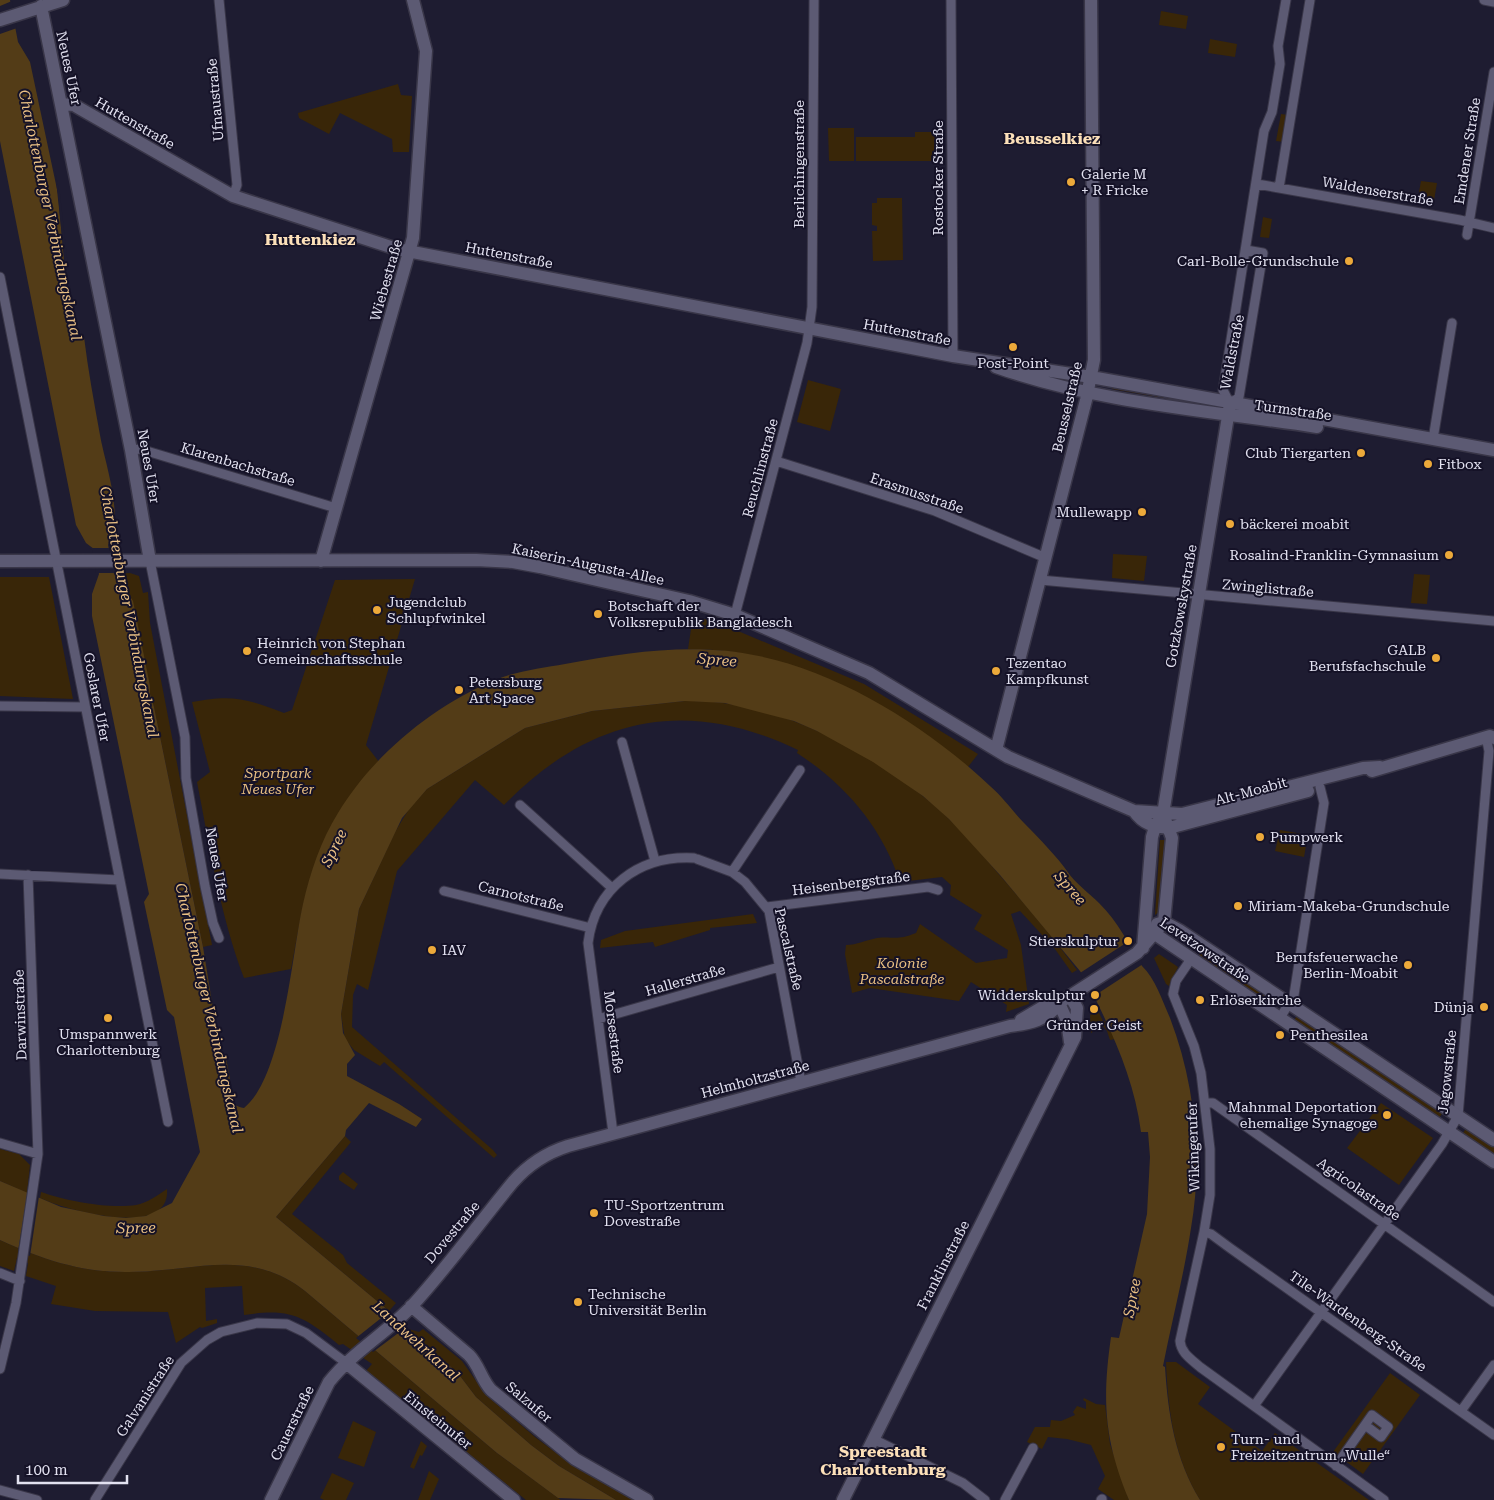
<svg xmlns="http://www.w3.org/2000/svg" width="1494" height="1500" viewBox="0 0 1494 1500" font-family="'Roboto Serif',serif">
	<style>
		.green { fill: #392608 }
		.water { fill: #533c17 }
		.pier { fill: #1e1c31 }
		.lines { fill: none; stroke-linecap: round; stroke-linejoin: round }
		.street-casing { stroke: #393648; stroke-width: 11 }
		.secondary-casing { stroke: #393648; stroke-width: 15 }
		.street { stroke: #5c5a73; stroke-width: 9 }
		.secondary { stroke: #5c5a73; stroke-width: 12 }
		.poi-dot { fill: #eca93a; stroke: #151227; stroke-width: 2 }
		.labels { text-anchor: middle; dominant-baseline: central; stroke-width: 4; stroke-linejoin: round; paint-order: stroke }
		.street-label { font-size: 14px; fill: #e2e1f0; stroke: #151227 }
		.poi-label { font-size: 14px; fill: #e2e1f0; stroke: #151227; text-anchor: start }
		.park-label { font-size: 14px; font-style: italic; fill: #e9bf82; stroke: #151227 }
		.water-label { font-size: 15px; font-style: italic; fill: #eac084; stroke: #151227 }
		.quarter-label { font-size: 16px; font-weight: bold; fill: #fce0b9; stroke: #151227 }
	</style>
	<rect width="100%" height="100%" fill="#1e1c31"/>
	<path class="green" d="M1161 11 1188 16 1186 29 1159 25Z
		M1210 39 1237 44 1235 57 1208 53Z
		M398 84 401 95 412 96 409 152H393L392 139 340 113 329 134 299 118 298 113Z
		M1281 114 1288 115 1284 142 1276 141Z
		M828 128H854V161H829Z
		M915 132H939V161H856V137H915Z
		M1421 181 1437 183 1433 206 1417 203Z
		M877 198H902L903 260 873 261 872 231H877V226L872 225V203H877Z
		M1263 217 1272 219 1269 238 1260 237Z
		M808 380 841 389 830 431 797 422Z
		M1112 387 1206 403 1205 405 1112 389Z
		M1113 554 1147 556 1144 581 1112 578Z
		M130 573 139 576 143 593 148 592 150 623 212 945 203 947 154 707 150 694V686L124 586 114 574Z
		M1414 574 1430 575 1427 604 1411 603Z
		M0 577H49L73 699 0 696Z
		M415 579 366 745 379 762C349 796 323 836 310 879 301 909 297 939 291 969L244 978C220 915 210 848 197 782L210 772 192 702C233 694 247 699 284 713L292 710 335 580Z
		M693 616 719 623 864 684 978 754 968 767C889 701 794 649 688 649Z
		M685 701C773 698 869 750 935 806 963 830 986 860 1010 887 1033 914 1056 941 1077 970L1072 973 1055 949 1020 911 1011 914 1021 945 1029 1004 1006 1012 1007 1005 971 982 959 1001 870 988 852 993 845 954 846 945C857 945 866 940 877 938 894 936 896 941 916 933L920 924 976 963 1007 958 1008 950 974 929 982 915 950 895 951 885 942 877 900 882C882 827 845 784 797 753L798 750C686 696 590 717 504 805L475 780 397 871 368 990 357 984 353 995 352 1027 493 1150 497 1155 494 1158 384 1062 380 1066 354 1050 345 1039 341 1014 359 909 395 832 409 809 427 789 525 728 592 711Z
		M1280 830 1308 835 1304 857 1275 851Z
		M1160 840H1166L1160 911 1155 915Z
		M753 914 757 923 710 928V930L655 947 653 942 600 948 601 940 625 931Z
		M1201 952 1276 1000 1270 1008 1197 957Z
		M1159 954 1178 967 1169 986 1166 984 1154 958Z
		M1098 1011 1103 1021H1105L1115 1039 1110 1040 1107 1031 1103 1026 1091 1033 1090 1015Z
		M1298 1015 1443 1112 1438 1120 1293 1021Z
		M1381 1103 1433 1138 1399 1185 1347 1148Z
		M1467 1127 1494 1146V1158L1461 1136Z
		M345 1136 351 1142 292 1214 343 1255 347 1263 396 1303 389 1311 276 1217Z
		M0 1149 19 1154 30 1165 27 1193 0 1181Z
		M343 1172 358 1184 354 1190 339 1180V1176Z
		M167 1189C171 1240 66 1210 40 1198L41 1192C66 1201 109 1209 136 1205 147 1203 158 1195 167 1189Z
		M0 1240C41 1259 80 1272 125 1272 191 1273 248 1246 305 1291L497 1453 561 1500H526L366 1371 372 1364 343 1344 339 1345C303 1316 291 1308 244 1315L242 1286 205 1288 206 1321 217 1319V1323L202 1328 200 1327 176 1343 168 1312 95 1311 51 1304 56 1286 26 1276 28 1263 17 1258 14 1271 0 1266Z
		M405 1328 419 1332 423 1329 462 1361 486 1395 535 1437 575 1467 633 1500H616L559 1466 531 1445 476 1397 457 1372 415 1337H412L403 1329Z
		M1166 1362H1176L1210 1387 1198 1404 1262 1451 1275 1433 1369 1500H1200C1174 1457 1168 1411 1166 1362Z
		M1390 1373 1420 1395 1363 1474 1333 1452Z
		M1084 1398 1096 1404 1105 1405 1110 1444 1129 1500H1114L1098 1489 1105 1476 1091 1445 1067 1439 1048 1437 1042 1449 1027 1442 1035 1427H1050L1051 1420 1061 1421 1075 1415 1073 1412 1077 1406 1086 1409V1402L1083 1400Z
		M353 1421 376 1432 364 1467 338 1458Z
		M421 1441 427 1446 422 1456 420 1455 414 1469 410 1467Z
		M429 1471 439 1479 430 1500H418Z
		M332 1473 354 1483 346 1500H324L320 1498Z"/>
	<path class="water" d="M0 0H10L18 42 30 62 58 194 71 338 84 337C88 370 94 402 100 435 105 464 125 518 108 545L114 574 122 579 121 583 133 601 150 686V694L154 707 203 947 221 1057 226 1058 230 1079 227 1080C228 1094 229 1106 244 1108 283 1077 292 953 303 904 310 873 321 840 338 813 373 755 433 706 495 680 516 671 543 668 565 664 627 652 697 642 759 656 842 673 929 728 990 786 1003 797 1013 812 1025 824 1040 839 1057 857 1067 871 1075 883 1089 893 1099 903 1119 923 1128 943 1142 966 1155 978 1162 1000 1170 1018 1195 1083 1203 1160 1191 1228 1184 1275 1172 1320 1163 1366L1165 1367C1168 1414 1175 1459 1200 1500H1129C1104 1440 1102 1400 1111 1337L1119 1338 1147 1214 1150 1157 1148 1132H1141C1135 1084 1116 1041 1095 998L1096 996 1080 971 1000 875 949 819 923 796 873 762 817 731 794 721 725 703 685 701 592 711 525 728 427 789 402 818 359 909 341 1014 343 1033 355 1055 347 1064V1076L399 1104 422 1119 416 1127 369 1103 346 1130 345 1136 276 1217 389 1311 398 1319 395 1322 411 1337H415L457 1372 476 1397 531 1445 559 1466 616 1500 558 1498 497 1453 305 1291C248 1246 191 1273 125 1272 80 1272 41 1259 0 1240V1181L61 1207 104 1216 126 1218 146 1216 172 1203 200 1152 174 1017 167 1010 144 902 149 894 92 616V594L99 574 94 549 86 543 76 525 0 141Z"/>
	<path class="pier" d="M12 1 17 28 0 34V6Z
		M55 171 60 194 74 321 72 324 73 336 84 335V337L71 338 69 322 71 321Z
		M89 548H111L117 573H96L92 550Z
		M1129 941 1143 964 1094 996 1080 973Z
		M28 1190 39 1196 30 1256 18 1251Z
		M390 1311 405 1328 373 1352 356 1338Z"/>
	<g class="lines">
		<defs>
			<path id="street" d="M219 0 237 185 233 196
				M951 0 953 356
				M1484 0 1494 2
				M1257 184 1460 220 1494 228
				M1279 188 1310 0
				M1467 235 1494 72
				M1246 250 1263 253 1239 397 1230 404 1223 390 1264 131 1272 112 1280 64 1278 46 1286 0
				M0 277 168 1122
				M1433 439 1452 323
				M131 450 140 449 336 508
				M776 461 935 511 1046 558
				M150 561 185 737 186 778 205 886 213 923 219 938
				M1040 580 1494 621
				M735 615 807 343 812 307 814 0
				M0 706 85 707
				M622 742 655 861
				M520 805 612 888
				M697 859 732 872 745 882 769 911 801 1082
				M732 872 800 770
				M0 874 119 880
				M444 891 591 928
				M767 907 928 887 938 890
				M1191 959 1176 981 1173 994 1194 1046 1201 1073 1210 1149V1195L1204 1232 1180 1341C1181 1353 1191 1359 1200 1367L1384 1500
				M1280 1018 1294 995 1324 803 1320 787
				M598 1019 779 967
				M1206 1103H1213L1494 1302
				M613 1133 588 943C595 888 639 855 694 858
				M0 1143 38 1154
				M1204 1232 1211 1234 1230 1248 1494 1435
				M0 1273 20 1281
				M0 1369 16 1303 38 1154 28 875
				M1254 1406 1442 1144 1458 1116 1489 751 1486 737
				M1461 1411 1494 1365
				M873 1439 963 1483 985 1500
				M1336 1466 1372 1415 1388 1427 1381 1437 1365 1425
				M0 1490 37 1500
				M95 1500 181 1363 207 1340 221 1332 257 1323 287 1324 306 1333 345 1362
				M1005 1500 1033 1448
				M1101 1500 1102 1499"/>
			<path id="secondary" d="M41 6 131 450 150 561
				M0 20 63 0
				M61 104 74 105 79 108 233 196 397 249 953 356 1091 377 1494 450
				M996 367C1097 403 1213 411 1317 427
				M0 561 476 560 513 562 540 567 689 601 735 615 869 673 1008 757 1134 811 1182 814 1363 768 1380 767
				M321 561 413 238 426 51 413 0
				M996 750 1086 400 1094 360 1091 0
				M1372 771 1490 736 1494 738
				M1134 811C1143 824 1154 827 1169 828L1308 791
				M1157 924 1164 922 1179 930 1494 1140
				M1149 930 1494 1162
				M1143 948 1152 837 1155 827 1163 814 1230 404
				M1059 1003 1067 1021 1070 1042
				M1021 1020 1048 1004 1059 1003
				M411 1306 469 1355C479 1365 481 1379 491 1390L575 1459 647 1500
				M345 1362 514 1500
				M271 1500 329 1382C353 1352 385 1334 411 1307 447 1268 479 1223 513 1182 528 1165 546 1153 568 1146L1010 1026C1029 1024 1048 1020 1059 1003L1137 953 1164 922 1172 838 1163 814
				M843 1500 1075 1037 1077 1008 1070 996"/>
		</defs>
		<use href="#street" class="street-casing"/>
		<use href="#secondary" class="secondary-casing"/>
		<use href="#street" class="street"/>
		<use href="#secondary" class="secondary"/>
	</g>
	<g class="poi-dot">
		<circle cx="1071" cy="182" r="5"/>
		<circle cx="1349" cy="261" r="5"/>
		<circle cx="1013" cy="347" r="5"/>
		<circle cx="1361" cy="453" r="5"/>
		<circle cx="1428" cy="464" r="5"/>
		<circle cx="1142" cy="512" r="5"/>
		<circle cx="1230" cy="524" r="5"/>
		<circle cx="1449" cy="555" r="5"/>
		<circle cx="377" cy="610" r="5"/>
		<circle cx="598" cy="614" r="5"/>
		<circle cx="247" cy="651" r="5"/>
		<circle cx="1436" cy="658" r="5"/>
		<circle cx="996" cy="671" r="5"/>
		<circle cx="459" cy="690" r="5"/>
		<circle cx="1260" cy="837" r="5"/>
		<circle cx="1238" cy="906" r="5"/>
		<circle cx="1128" cy="941" r="5"/>
		<circle cx="432" cy="950" r="5"/>
		<circle cx="1408" cy="965" r="5"/>
		<circle cx="1095" cy="995" r="5"/>
		<circle cx="1200" cy="1000" r="5"/>
		<circle cx="1484" cy="1007" r="5"/>
		<circle cx="1094" cy="1009" r="5"/>
		<circle cx="108" cy="1018" r="5"/>
		<circle cx="1280" cy="1035" r="5"/>
		<circle cx="1387" cy="1115" r="5"/>
		<circle cx="594" cy="1213" r="5"/>
		<circle cx="578" cy="1302" r="5"/>
		<circle cx="1221" cy="1447" r="5"/>
	</g>
	<g class="labels">
		<g class="street-label">
			<text transform="translate(69 68) rotate(78)">Neues Ufer</text>
			<text transform="translate(215 100) rotate(-95)">Ufnaustraße</text>
			<text transform="translate(135 123) rotate(30)">Huttenstraße</text>
			<text transform="translate(1467 151) rotate(-81)">Emdener Straße</text>
			<text transform="translate(799 164) rotate(-90)">Berlichingenstraße</text>
			<text transform="translate(938 178) rotate(-90)">Rostocker Straße</text>
			<text transform="translate(1378 191) rotate(10)">Waldenserstraße</text>
			<text transform="translate(509 255) rotate(11)">Huttenstraße</text>
			<text transform="translate(386 280) rotate(-74)">Wiebestraße</text>
			<text transform="translate(907 332) rotate(11)">Huttenstraße</text>
			<text transform="translate(1232 352) rotate(-79)">Waldstraße</text>
			<text transform="translate(1067 407) rotate(-77)">Beusselstraße</text>
			<text transform="translate(1293 410) rotate(8)">Turmstraße</text>
			<text transform="translate(238 464) rotate(17)">Klarenbachstraße</text>
			<text transform="translate(149 466) rotate(80)">Neues Ufer</text>
			<text transform="translate(760 468) rotate(-75)">Reuchlinstraße</text>
			<text transform="translate(917 493) rotate(19)">Erasmusstraße</text>
			<text transform="translate(588 564) rotate(12)">Kaiserin-Augusta-Allee</text>
			<text transform="translate(1268 588) rotate(5)">Zwinglistraße</text>
			<text transform="translate(1181 606) rotate(-80)">Gotzkowskystraße</text>
			<text transform="translate(97 697) rotate(79)">Goslarer Ufer</text>
			<text transform="translate(1251 791) rotate(-15)">Alt-Moabit</text>
			<text transform="translate(217 864) rotate(80)">Neues Ufer</text>
			<text transform="translate(851 883) rotate(-7)">Heisenbergstraße</text>
			<text transform="translate(521 896) rotate(14)">Carnotstraße</text>
			<text transform="translate(789 949) rotate(77)">Pascalstraße</text>
			<text transform="translate(1205 950) rotate(34)">Levetzowstraße</text>
			<text transform="translate(685 980) rotate(-16)">Hallerstraße</text>
			<text transform="translate(20 1015) rotate(-92)">Darwinstraße</text>
			<text transform="translate(614 1032) rotate(83)">Morsestraße</text>
			<text transform="translate(1447 1072) rotate(-84)">Jagowstraße</text>
			<text transform="translate(755 1079) rotate(-15)">Helmholtzstraße</text>
			<text transform="translate(1193 1147) rotate(-92)">Wikingerufer</text>
			<text transform="translate(1359 1189) rotate(35)">Agricolastraße</text>
			<text transform="translate(452 1232) rotate(-50)">Dovestraße</text>
			<text transform="translate(943 1265) rotate(-63)">Franklinstraße</text>
			<text transform="translate(1358 1321) rotate(35)">Tile-Wardenberg-Straße</text>
			<text transform="translate(145 1396) rotate(-57)">Galvanistraße</text>
			<text transform="translate(529 1402) rotate(40)">Salzufer</text>
			<text transform="translate(438 1420) rotate(39)">Einsteinufer</text>
			<text transform="translate(292 1423) rotate(-64)">Cauerstraße</text>
		</g>
		<g class="poi-label">
			<text x="1081" y="174">Galerie M<tspan x="1081" dy="16">+ R Fricke</tspan></text>
			<text x="1339" y="261" text-anchor="end">Carl-Bolle-Grundschule</text>
			<text x="1013" y="363" text-anchor="middle">Post-Point</text>
			<text x="1351" y="453" text-anchor="end">Club Tiergarten</text>
			<text x="1438" y="464">Fitbox</text>
			<text x="1132" y="512" text-anchor="end">Mullewapp</text>
			<text x="1240" y="524">bäckerei moabit</text>
			<text x="1439" y="555" text-anchor="end">Rosalind-Franklin-Gymnasium</text>
			<text x="387" y="602">Jugendclub<tspan x="387" dy="16">Schlupfwinkel</tspan></text>
			<text x="608" y="606">Botschaft der<tspan x="608" dy="16">Volksrepublik Bangladesch</tspan></text>
			<text x="257" y="643">Heinrich von Stephan<tspan x="257" dy="16">Gemeinschaftsschule</tspan></text>
			<text x="1426" y="650" text-anchor="end">GALB<tspan x="1426" dy="16">Berufsfachschule</tspan></text>
			<text x="1006" y="663">Tezentao<tspan x="1006" dy="16">Kampfkunst</tspan></text>
			<text x="469" y="682">Petersburg<tspan x="469" dy="16">Art Space</tspan></text>
			<text x="1270" y="837">Pumpwerk</text>
			<text x="1248" y="906">Miriam-Makeba-Grundschule</text>
			<text x="1118" y="941" text-anchor="end">Stierskulptur</text>
			<text x="442" y="950">IAV</text>
			<text x="1398" y="957" text-anchor="end">Berufsfeuerwache<tspan x="1398" dy="16">Berlin-Moabit</tspan></text>
			<text x="1085" y="995" text-anchor="end">Widderskulptur</text>
			<text x="1210" y="1000">Erlöserkirche</text>
			<text x="1474" y="1007" text-anchor="end">Dünja</text>
			<text x="1094" y="1025" text-anchor="middle">Gründer Geist</text>
			<text x="108" y="1034" text-anchor="middle">Umspannwerk<tspan x="108" dy="16">Charlottenburg</tspan></text>
			<text x="1290" y="1035">Penthesilea</text>
			<text x="1377" y="1107" text-anchor="end">Mahnmal Deportation<tspan x="1377" dy="16">ehemalige Synagoge</tspan></text>
			<text x="604" y="1205">TU-Sportzentrum<tspan x="604" dy="16">Dovestraße</tspan></text>
			<text x="588" y="1294">Technische<tspan x="588" dy="16">Universität Berlin</tspan></text>
			<text x="1231" y="1439">Turn- und<tspan x="1231" dy="16">Freizeitzentrum „Wulle“</tspan></text>
		</g>
		<g class="park-label">
			<text x="278" y="773">Sportpark<tspan x="278" dy="16">Neues Ufer</tspan></text>
			<text x="902" y="963">Kolonie<tspan x="902" dy="16">Pascalstraße</tspan></text>
		</g>
		<g class="water-label">
			<text transform="translate(50 215) rotate(78)">Charlottenburger Verbindungskanal</text>
			<text transform="translate(129 612) rotate(79)">Charlottenburger Verbindungskanal</text>
			<text transform="translate(717 660) rotate(5)">Spree</text>
			<text transform="translate(334 848) rotate(-64)">Spree</text>
			<text transform="translate(1070 888) rotate(49)">Spree</text>
			<text transform="translate(209 1008) rotate(77)">Charlottenburger Verbindungskanal</text>
			<text transform="translate(136 1228) rotate(-1)">Spree</text>
			<text transform="translate(1132 1298) rotate(-79)">Spree</text>
			<text transform="translate(416 1341) rotate(42)">Landwehrkanal</text>
		</g>
		<g class="quarter-label">
			<text x="1052" y="138">Beusselkiez</text>
			<text x="310" y="239">Huttenkiez</text>
			<text x="883" y="1451">Spreestadt<tspan x="883" dy="18">Charlottenburg</tspan></text>
		</g>
	</g>
	<path d="M18 1475v8h109v-8" fill="none" stroke="#e2e1f0" stroke-width="2.5"/>
	<text x="25" y="1475" font-size="15" fill="#e2e1f0" stroke="#151227" stroke-width="4" paint-order="stroke">100 m</text>
</svg>
